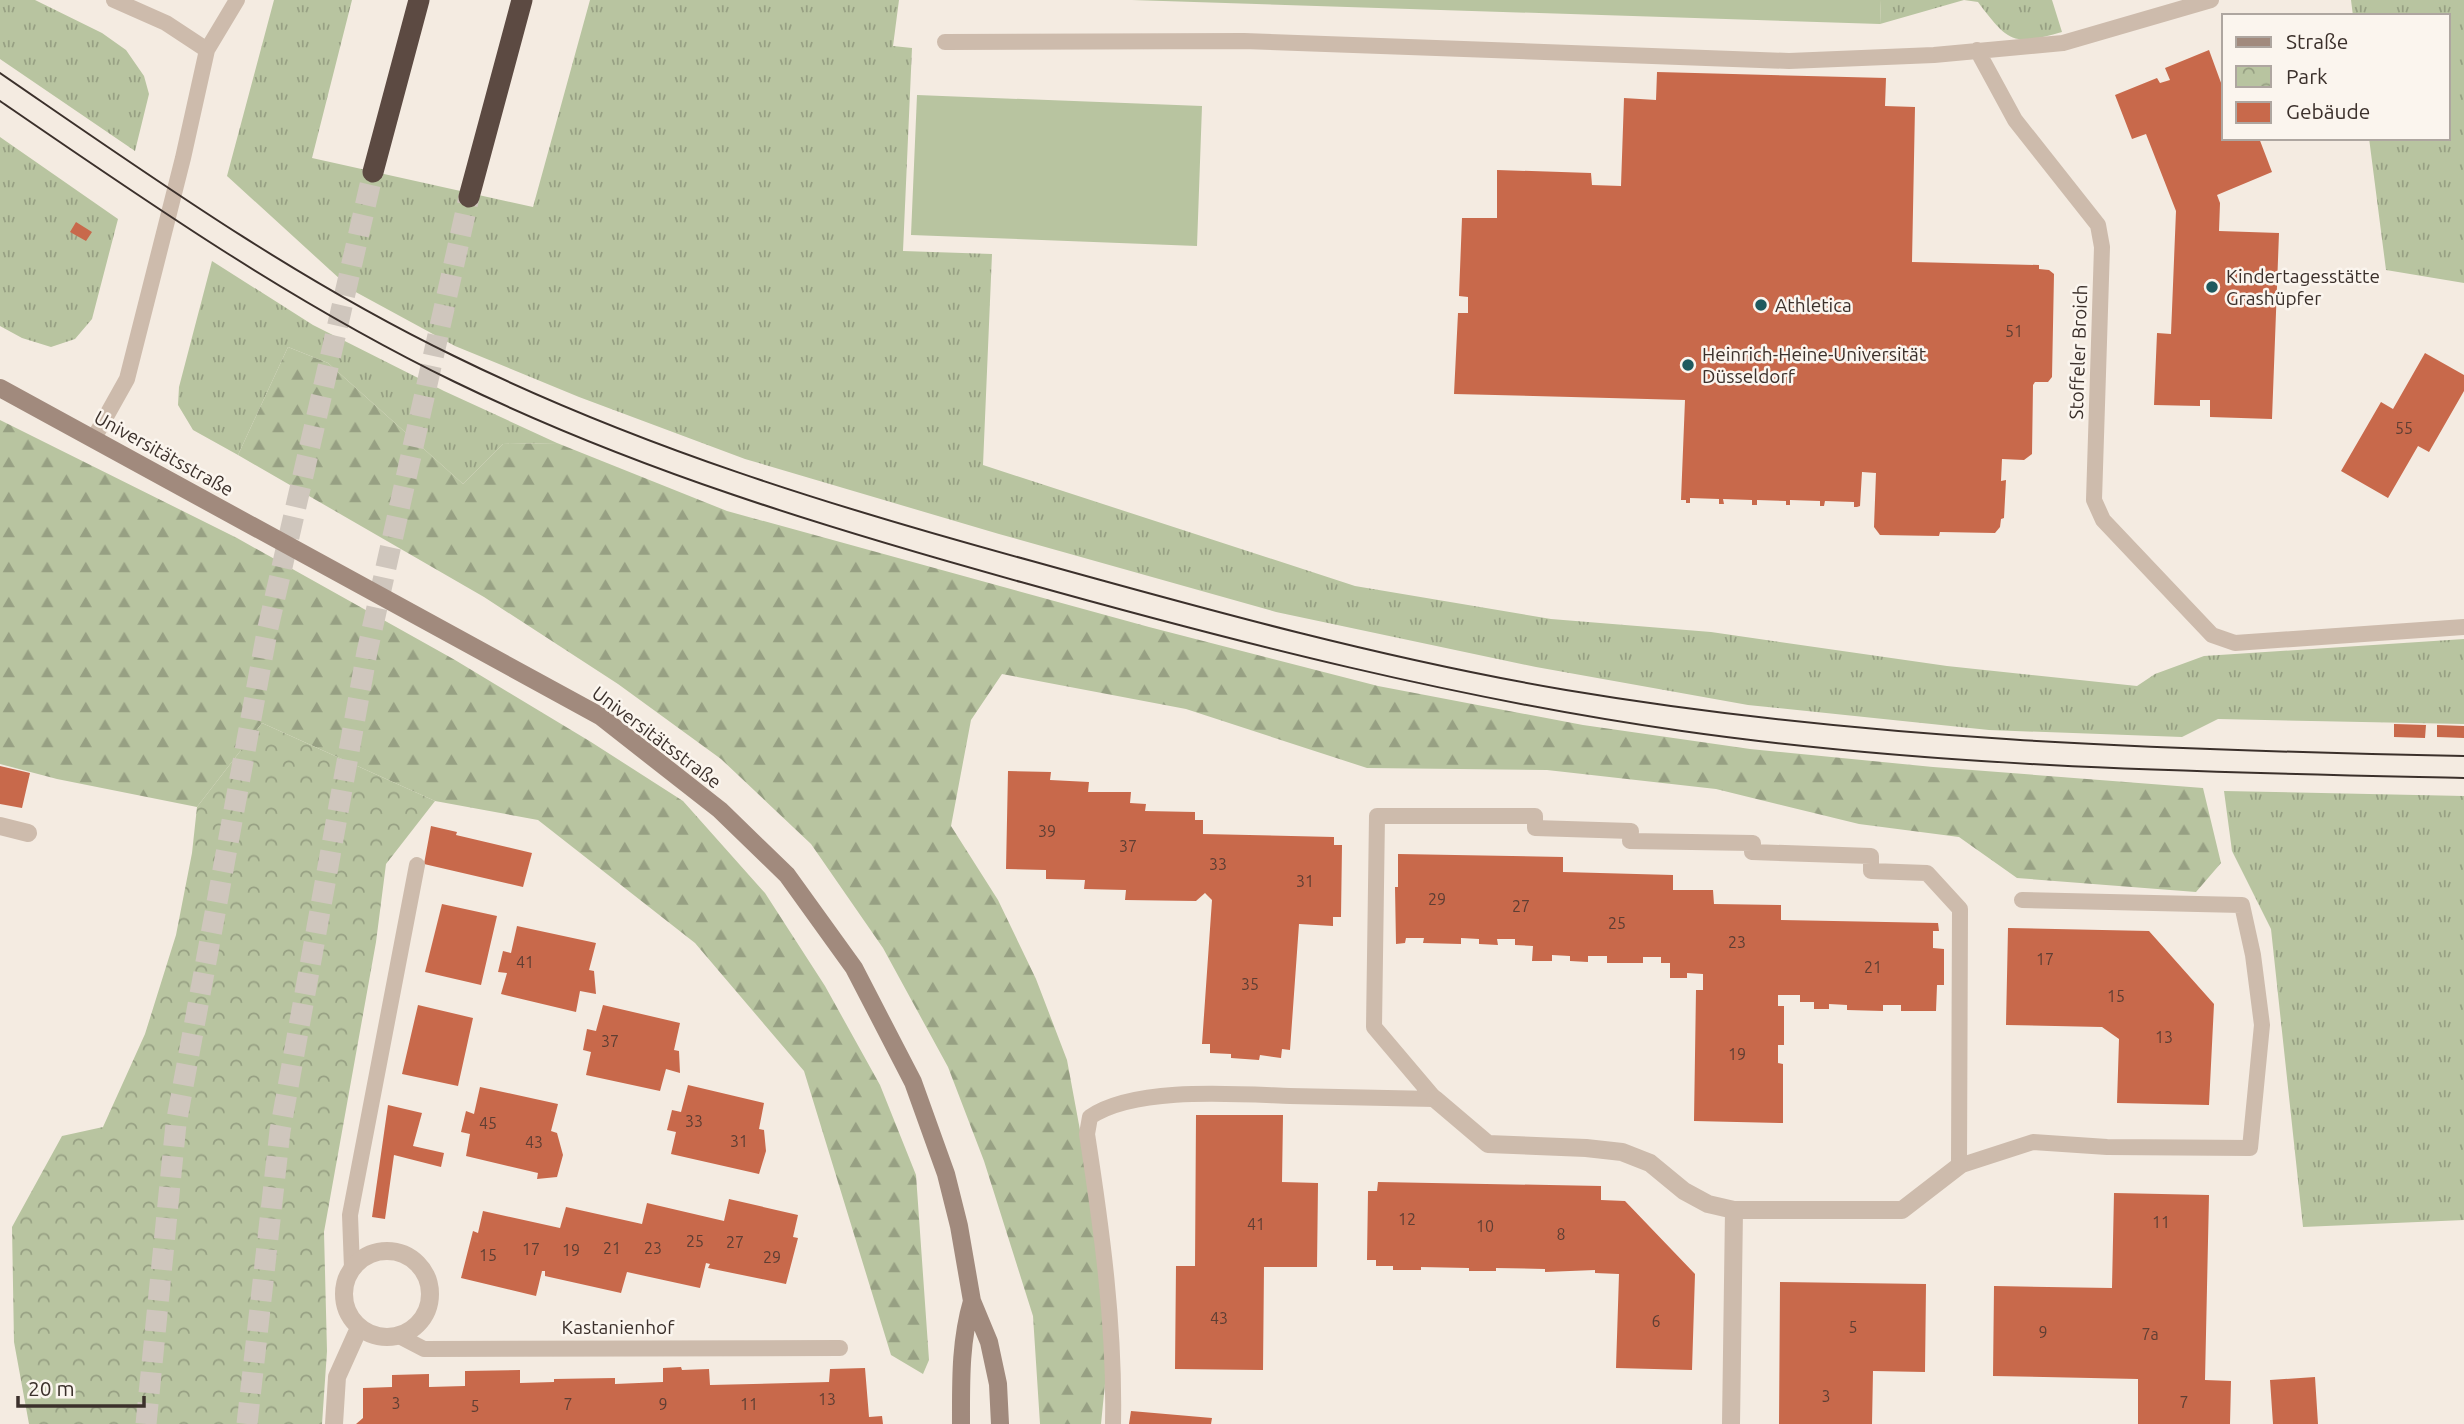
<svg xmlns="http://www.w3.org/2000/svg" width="2464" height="1424" viewBox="0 0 2464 1424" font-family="Ubuntu,sans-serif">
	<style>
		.grass { fill: url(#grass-tufts) }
		.forest { fill: url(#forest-firs) }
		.park { fill: url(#park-crowns) }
		.pitch { fill: #b8c4a0 }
		.building { fill: #c8694b }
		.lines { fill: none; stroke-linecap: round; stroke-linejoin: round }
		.highway-tunnel { stroke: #cfc6bd; stroke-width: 21; stroke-dasharray: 21 10; stroke-linecap: butt }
		.lane { stroke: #cdbbac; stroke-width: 16 }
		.street { stroke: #cdbbac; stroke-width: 18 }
		.secondary { stroke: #a18a7d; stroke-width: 18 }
		.highway { stroke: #5c4a42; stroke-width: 21 }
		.tram { stroke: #3b302b; stroke-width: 2 }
		.poi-dot { fill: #1f5a5e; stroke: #fbf5ee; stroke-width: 2.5 }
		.labels { text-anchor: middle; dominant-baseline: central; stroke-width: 5; stroke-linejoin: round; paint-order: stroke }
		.number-label { font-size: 16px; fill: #5e3e33 }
		.poi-label { font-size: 19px; fill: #3b302b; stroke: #fbf5ee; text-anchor: start }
		.street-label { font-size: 19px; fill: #3b302b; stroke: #fbf5ee }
	</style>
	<defs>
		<pattern id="grass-tufts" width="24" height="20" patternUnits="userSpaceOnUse" patternTransform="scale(1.75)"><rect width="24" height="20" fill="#b8c4a0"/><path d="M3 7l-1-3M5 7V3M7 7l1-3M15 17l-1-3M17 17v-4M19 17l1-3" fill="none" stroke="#97a083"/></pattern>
		<pattern id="forest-firs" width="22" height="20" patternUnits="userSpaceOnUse" patternTransform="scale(1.75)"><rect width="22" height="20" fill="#b8c4a0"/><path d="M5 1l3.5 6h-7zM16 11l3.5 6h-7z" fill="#97a083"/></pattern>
		<pattern id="park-crowns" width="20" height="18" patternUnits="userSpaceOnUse" patternTransform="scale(1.75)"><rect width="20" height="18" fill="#b8c4a0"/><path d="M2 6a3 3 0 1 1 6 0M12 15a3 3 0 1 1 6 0" fill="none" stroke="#97a083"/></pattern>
	</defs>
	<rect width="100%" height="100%" fill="#f4ebe1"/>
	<path class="grass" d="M0 0H35L102 33 126 50 144 76 149 94 135 151 0 59Z
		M274 0H352L312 158 533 207 590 0H899L893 46 912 48 903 251 992 254 983 465 1355 586 1551 619 1711 632 1947 666 2137 686 2155 674 2204 656 2464 639V724L2218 719 2182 737 1989 730 1748 705 1536 667 1276 612 999 534 745 459 579 397 455 346 352 290 227 176Z
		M1881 0H2052L2062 32C2013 46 2009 43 1978 2L1964 0 1880 24Z
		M2351 0H2464V283L2386 270 2369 138H2448V16H2353Z
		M0 137 118 219 92 319 75 339 51 347 22 338 0 326Z
		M212 261 313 325 444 391 557 443 503 444 463 484 328 363 288 347 238 455 193 430 178 405 179 387Z
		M2224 791 2464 796V1220L2303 1227 2271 929 2232 851Z"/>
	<path class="forest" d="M288 347 328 363 463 484 503 444 557 443 727 511 1149 627 1378 686 1583 725 1750 749 1933 767 2203 788 2221 863 2196 892 2017 878 1959 837 1859 824 1716 789 1547 770 1367 768 1186 709 1002 674 971 720 951 826 998 900 1036 979 1067 1060 1082 1141 1099 1264 1107 1364 1101 1424H1040L1033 1316 984 1161 948 1067 883 948 811 844 721 759 618 684 484 597 238 455Z
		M0 420 237 538 455 660 591 742 683 801 765 893 825 986 880 1085 916 1175 929 1360 923 1374 891 1355 804 1071 695 943 538 820 435 801 262 723 197 807 57 779 0 764Z"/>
	<path class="park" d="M262 723 435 801 386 864 376 942 324 1232 327 1351 322 1424H29L14 1342 12 1227 62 1136 103 1127 145 1034 176 935 192 853 197 807Z"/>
	<path class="pitch" d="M1132 0H1881L1880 24Z
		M917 95 1202 106 1197 246 911 235Z"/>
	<path class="building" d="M2209 50 2224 91V138H2259L2272 172 2217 195 2220 203 2219 231 2279 233 2272 419 2210 417V400H2200V406L2154 405 2157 333 2171 334 2176 211 2146 134 2132 139 2115 95 2157 78 2160 83 2170 80 2165 68Z
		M1657 72 1886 78 1885 106 1915 107 1912 262 2039 265V269L2049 270 2054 274 2052 377 2048 382H2035L2033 385 2032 454 2024 460 2002 459 2001 481 2006 480 2004 518 2001 519 2000 527 1995 533 1940 532 1939 536 1880 535 1874 527 1876 473 1862 472 1860 506 1857 507H1854V502L1825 501 1824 506H1820V501L1790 500V505H1786V501L1757 500V505H1752V500L1723 499 1724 504H1719V499L1690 498V503H1686V500H1681L1685 400 1454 394 1458 313H1468V297L1459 296 1462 218H1497V170L1591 173 1592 185 1621 186 1624 98 1656 100Z
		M76 222 92 232 86 241 70 232Z
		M2425 353 2464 375V391L2429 452 2418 446 2388 498 2341 471 2381 402 2393 409Z
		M2394 724 2426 725 2425 738 2394 737Z
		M2437 725 2464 726V738L2437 737Z
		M0 766 30 773 22 808 0 804Z
		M1008 771 1051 772 1050 780 1089 782 1088 792H1131L1130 803 1146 804 1145 811 1195 812V820H1203V834L1334 837V845H1342L1341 917H1333V926L1299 924 1290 1050 1282 1049 1281 1058 1260 1055 1259 1060 1231 1058V1054L1210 1053V1044H1202L1212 900 1205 893 1196 901 1125 900 1126 890 1084 889 1085 880 1046 879V870L1006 869Z
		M431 826 457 832 456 835 532 853 523 887 424 864Z
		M1398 854 1563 857V872L1673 875V890H1713L1714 904 1781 905V920L1938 923 1939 931H1933V948L1944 949V985H1937L1936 1011H1901V1005H1883V1011L1847 1010V1005L1829 1004V1009H1814V1002H1800V995H1778V1006H1784V1045H1778V1063L1783 1064V1123L1694 1121 1696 990H1703V974L1687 973V978H1670V963H1661V957H1643V963H1607V956H1588V962L1570 961V956L1552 955V961H1532L1533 946 1515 945V939H1497L1498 945 1479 944V939L1461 938V944L1423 943 1424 938H1406L1405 943 1396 944 1395 887H1398Z
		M442 904 497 916 481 985 425 972Z
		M517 926 596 943 589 970 594 971 596 994 580 991 576 1012 501 994 507 973 498 972 503 951 511 953Z
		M2008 928 2149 931 2214 1004 2209 1105 2117 1103 2119 1039 2102 1027 2006 1025Z
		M418 1005 473 1018 458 1086 402 1074Z
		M603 1005 680 1023 674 1050 679 1051 680 1073 666 1069 660 1091 586 1075 591 1052 583 1050 587 1029 596 1031Z
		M688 1085 764 1103 759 1129 764 1130 766 1151 759 1174 671 1154 676 1132 667 1130 672 1110 681 1112Z
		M480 1087 558 1104 551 1131 557 1133 563 1155 557 1177 537 1179 538 1173 466 1156 470 1134 461 1132 466 1111 474 1114Z
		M388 1105 422 1113 413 1146 444 1153 441 1167 394 1155 385 1219 372 1217Z
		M1196 1115H1283L1282 1182 1318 1183 1317 1267H1264L1263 1370 1175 1369 1176 1266H1195Z
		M1378 1182 1601 1186V1200L1625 1201 1695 1274 1692 1370 1616 1368 1619 1274 1595 1273V1270L1545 1272V1269L1496 1268V1271H1469V1268L1421 1267V1270H1393V1266H1376V1260H1367L1368 1191H1377Z
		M2114 1193 2209 1195 2205 1380 2231 1381 2230 1424H2138V1379L1993 1376 1994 1286 2112 1288Z
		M729 1199 798 1215 793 1237 798 1238 786 1284 708 1268 710 1264 706 1263 700 1288 627 1272 621 1293 545 1276V1271H542L536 1296 461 1278 473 1231 478 1233 483 1211 560 1228 566 1207 642 1224 647 1203 724 1221Z
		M1780 1282 1926 1284 1925 1372 1873 1371 1872 1424H1779Z
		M681 1367 682 1370 709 1369 710 1385 829 1382 830 1369 865 1368 869 1417 882 1416 883 1424H356L363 1418V1388L392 1387V1375L429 1374V1387L465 1386V1371L520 1370V1383L554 1382V1379L615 1378V1384L663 1382V1368Z
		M2315 1377 2318 1424H2273L2270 1380Z
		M1131 1411 1212 1418 1211 1424H1129Z"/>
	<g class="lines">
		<path class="highway-tunnel" d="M146 1424 176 1124 267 632 373 172
			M247 1424 280 1131 367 652 469 197"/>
		<path class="lane" d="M114 0 166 23 207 50
			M945 42 1244 41 1789 61 1934 55 2063 43 2211 0
			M1977 50 2015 120 2098 225 2102 247 2094 500 2103 520 2212 635 2235 643 2464 627
			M94 438 127 379 183 158 207 50 237 0
			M1435 1099 1374 1027 1377 816H1535V828L1631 831 1630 841 1753 843 1752 852 1871 856V871L1927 873 1960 909 1959 1166 2033 1142 2107 1147 2250 1148 2262 1025 2253 955 2242 905 2022 900
			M352 1268 350 1215 417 865
			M399 1336 424 1349 840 1348
			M1113 1424C1115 1326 1102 1231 1087 1134L1090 1117C1135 1086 1236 1094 1290 1096 1339 1097 1387 1098 1435 1099"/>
		<path class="street" d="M0 826 28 833
			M1435 1099 1488 1144 1586 1148 1622 1152 1650 1163 1684 1191 1708 1204 1734 1210
			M344 1294a43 43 0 1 1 86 0a43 43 0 1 1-86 0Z
			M334 1424 337 1377 359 1328
			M1731 1424 1734 1210H1902L1959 1166"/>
		<path class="secondary" d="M0 388 600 716 720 810 787 875 854 968 913 1082 946 1174 959 1226 972 1301 989 1342 998 1384 1000 1424
			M961 1424C961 1382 960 1342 972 1301"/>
		<path class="highway" d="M373 172 419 0
			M469 197 522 0"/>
		<path class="tram" d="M0 73C147 174 293 278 454 356 639 447 834 507 1032 561 1208 610 1385 659 1566 690 1863 740 2163 750 2464 756
			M0 101C147 202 294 304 455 382 636 470 827 528 1021 582 1239 643 1458 699 1682 731 1941 768 2203 772 2464 778"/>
	</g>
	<g class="poi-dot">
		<circle cx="2212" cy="287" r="7"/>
		<circle cx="1761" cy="305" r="7"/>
		<circle cx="1688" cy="365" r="7"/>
	</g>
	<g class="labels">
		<g class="number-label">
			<text x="2014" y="331">51</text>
			<text x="2404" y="428">55</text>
			<text x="1047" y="831">39</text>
			<text x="1128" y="846">37</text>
			<text x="1218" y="864">33</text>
			<text x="1305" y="881">31</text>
			<text x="1437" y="899">29</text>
			<text x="1521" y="906">27</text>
			<text x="1617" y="923">25</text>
			<text x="1737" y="942">23</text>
			<text x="2045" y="959">17</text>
			<text x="525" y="962">41</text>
			<text x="1873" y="967">21</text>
			<text x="1250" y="984">35</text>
			<text x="2116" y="996">15</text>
			<text x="2164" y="1037">13</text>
			<text x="610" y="1041">37</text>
			<text x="1737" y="1054">19</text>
			<text x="694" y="1121">33</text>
			<text x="488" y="1123">45</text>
			<text x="739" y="1141">31</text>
			<text x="534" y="1142">43</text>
			<text x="1407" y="1219">12</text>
			<text x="2161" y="1222">11</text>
			<text x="1256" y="1224">41</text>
			<text x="1485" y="1226">10</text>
			<text x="1561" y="1234">8</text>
			<text x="695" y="1241">25</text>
			<text x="735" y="1242">27</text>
			<text x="612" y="1248">21</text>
			<text x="653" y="1248">23</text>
			<text x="531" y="1249">17</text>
			<text x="571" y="1250">19</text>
			<text x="488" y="1255">15</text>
			<text x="772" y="1257">29</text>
			<text x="1219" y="1318">43</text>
			<text x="1656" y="1321">6</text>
			<text x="1853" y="1327">5</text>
			<text x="2043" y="1332">9</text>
			<text x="2150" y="1334">7a</text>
			<text x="1826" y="1396">3</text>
			<text x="827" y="1399">13</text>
			<text x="2184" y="1402">7</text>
			<text x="396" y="1403">3</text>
			<text x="568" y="1404">7</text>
			<text x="663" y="1404">9</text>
			<text x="749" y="1404">11</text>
			<text x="475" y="1406">5</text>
		</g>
		<g class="poi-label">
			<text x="2226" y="276">Kindertagesstätte<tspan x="2226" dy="22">Grashüpfer</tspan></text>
			<text x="1775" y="305">Athletica</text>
			<text x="1702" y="354">Heinrich-Heine-Universität<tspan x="1702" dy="22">Düsseldorf</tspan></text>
		</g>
		<g class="street-label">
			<text transform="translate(2078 352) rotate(-88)">Stoffeler Broich</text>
			<text transform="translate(164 453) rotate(29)">Universitätsstraße</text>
			<text transform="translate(657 737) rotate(37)">Universitätsstraße</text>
			<text x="618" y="1327">Kastanienhof</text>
		</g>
	</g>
	<rect x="2222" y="14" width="228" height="126" fill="#fbf5ee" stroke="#aea6a0" stroke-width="2"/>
	<rect x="2236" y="37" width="35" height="10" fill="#a18a7d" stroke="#aea6a0" stroke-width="2"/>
	<text x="2286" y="49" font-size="21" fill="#3b302b">Straße</text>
	<rect x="2236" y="66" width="35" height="21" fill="url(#park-crowns)" stroke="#aea6a0" stroke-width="2"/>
	<text x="2286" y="84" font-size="21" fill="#3b302b">Park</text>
	<rect x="2236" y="102" width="35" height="21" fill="#c8694b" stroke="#aea6a0" stroke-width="2"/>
	<text x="2286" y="119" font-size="21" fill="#3b302b">Gebäude</text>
	<path d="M18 1396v10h126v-10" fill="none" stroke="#3b302b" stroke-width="3.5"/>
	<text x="28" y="1396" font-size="21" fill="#3b302b" stroke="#fbf5ee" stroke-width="5" paint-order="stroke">20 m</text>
</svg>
